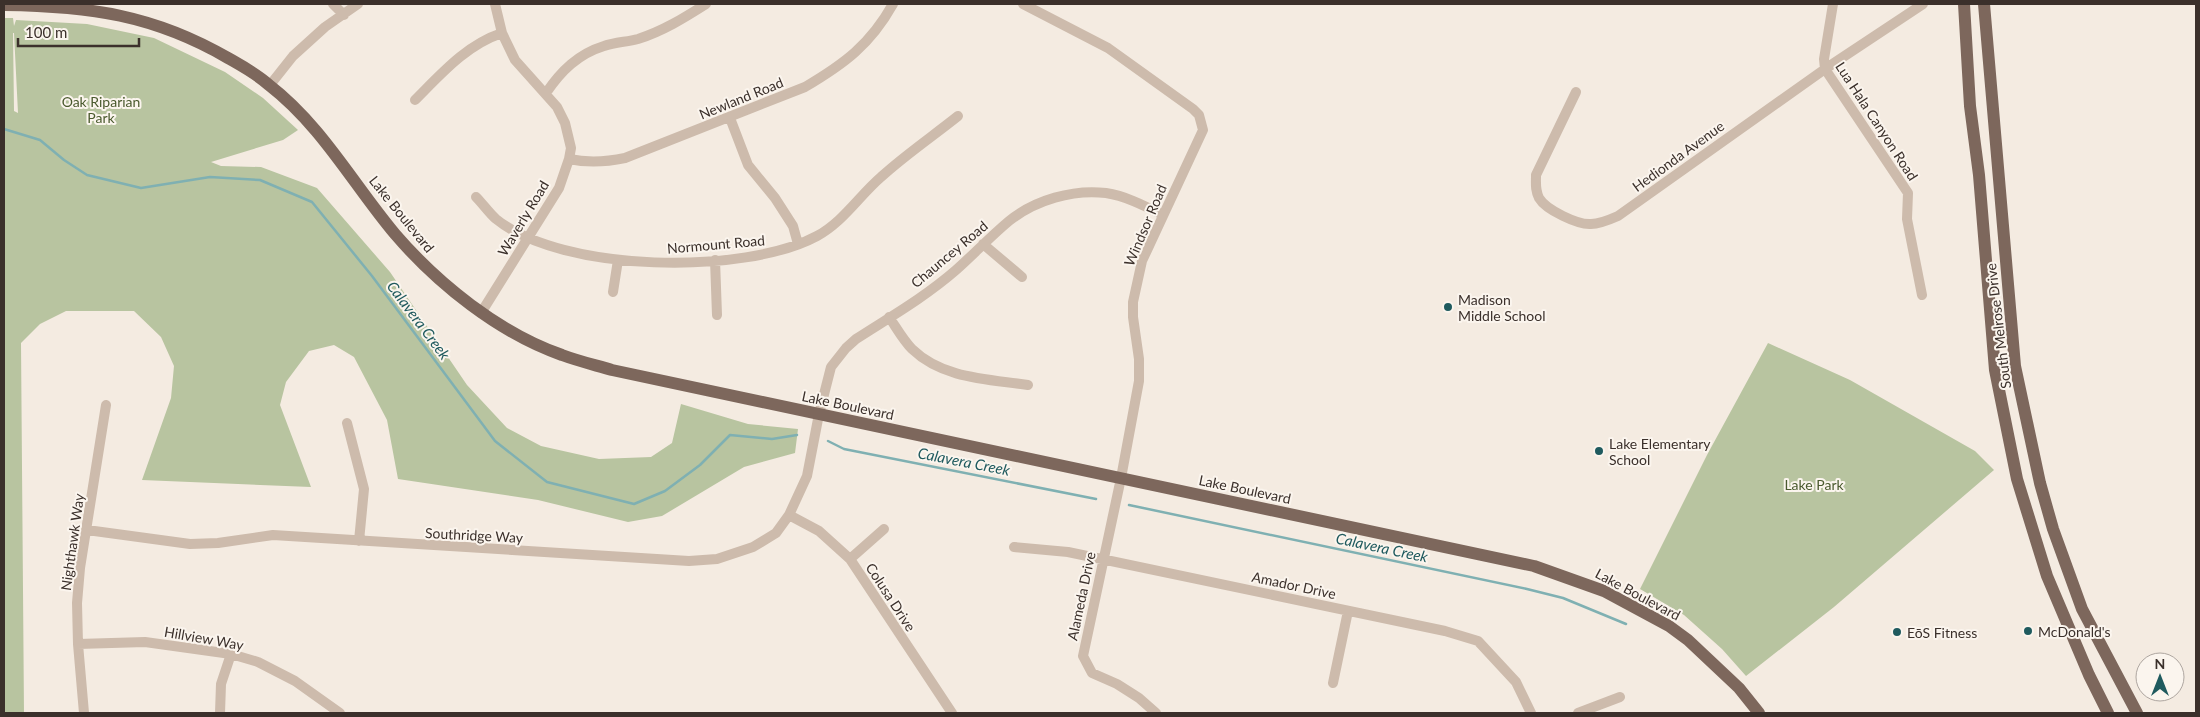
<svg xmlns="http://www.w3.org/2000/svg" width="2200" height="717" viewBox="0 0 2200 717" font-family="Lato,sans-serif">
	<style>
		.green { fill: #b8c4a0; fill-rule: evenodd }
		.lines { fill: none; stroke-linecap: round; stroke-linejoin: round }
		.stream { stroke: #7fb0b2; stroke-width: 2.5 }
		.minor { stroke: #cdbbac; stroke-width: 10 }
		.major { stroke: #7d675c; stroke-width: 12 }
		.poi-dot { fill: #1f5a5e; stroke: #fbf5ee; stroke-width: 2 }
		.labels { text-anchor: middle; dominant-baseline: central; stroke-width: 4; stroke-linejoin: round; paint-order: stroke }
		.street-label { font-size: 14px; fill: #3b302b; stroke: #fbf5ee }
		.park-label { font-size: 14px; fill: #4a5a2e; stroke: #fbf5ee }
		.poi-label { font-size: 14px; fill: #3b302b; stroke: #fbf5ee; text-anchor: start }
		.water-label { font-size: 15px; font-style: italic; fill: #1f5a5e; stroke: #fbf5ee }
	</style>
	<rect width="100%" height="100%" fill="#f4ebe1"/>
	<path class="green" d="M4 18H13L14 26 16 20 87 24 154 38 225 72 263 98 298 130 283 140 211 162 221 166 261 167 317 188 390 272 467 385 507 428 541 446 599 459 651 457 672 443 681 404 748 424 798 429 795 453 744 467 662 516 628 522 538 500 398 479 387 420 354 357 334 345 309 351 286 382 280 405 311 487 142 480 171 398 174 366 161 337 134 311H66L40 324 21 343 24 713H4ZM13 33H14L18 113 14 111Z
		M1768 343 1850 380 1975 451 1994 470 1834 607 1746 676 1722 649 1684 615 1640 589 1707 455Z"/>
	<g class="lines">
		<path class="stream" d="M4 129 40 140 64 160 87 175 141 188 210 177 260 180 312 202 372 276 495 441 547 482 634 504 665 491 700 465 730 435 772 439 797 435
			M828 441 844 449 1096 499
			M1129 505 1527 589 1563 598 1626 624"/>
		<path class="minor" d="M333 4 344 15
			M1023 4 1108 48 1193 109 1199 115 1203 130 1142 261 1133 302V317L1139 359V381L1121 478 1083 656 1092 673 1117 684 1139 698 1156 713
			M1833 4 1824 59 1825 69 1908 193 1907 219 1922 295
			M270 85 293 56 325 27 358 4
			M1576 92 1536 175C1536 184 1535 190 1539 198 1546 210 1578 225 1591 224 1600 224 1609 220 1618 216L1825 69 1923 4
			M546 93C561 71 578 54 604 46 615 42 627 42 638 39 663 31 684 18 706 4
			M415 100C441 74 466 45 502 33
			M730 118 748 165 775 198 793 226 798 244
			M569 159C588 163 606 162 625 158L805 87C844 64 870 45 893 4
			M476 197C483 204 489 213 496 219 562 273 745 275 817 236 843 222 859 196 881 177 905 155 933 136 958 116
			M983 244 1022 277
			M715 260 717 315
			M613 292 618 260
			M481 313 559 188 569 159 571 148 565 123 557 107 515 60 502 33 495 4
			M889 317C896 327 903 340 912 349 943 379 988 379 1028 385
			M347 423 364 489 359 541
			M789 515 819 531 850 559 952 713
			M87 530 190 544 218 543 273 535 689 561 717 559 753 547 776 533 789 515 807 476 819 414 831 367 846 348 856 339C890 317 925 297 956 270 974 254 991 236 1009 221 1035 200 1073 189 1106 193 1126 196 1145 206 1163 215
			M1014 547 1068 552 1445 631 1478 641 1516 682 1531 713
			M850 559 884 529
			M78 644 145 642 231 654 258 662 295 681 340 713
			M1333 683 1348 611
			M84 713 78 644 77 603 80 568 106 405
			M220 713 221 684 231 654
			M1578 713 1620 697"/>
		<path class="major" d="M1964 4 1970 106 1979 175 1995 370 2017 479 2047 576 2089 675 2108 713
			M1984 4 2015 366 2040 483 2053 529 2082 609 2137 713
			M4 5C89 6 154 15 228 58 242 66 257 74 269 85 322 126 353 184 395 234 438 284 499 333 562 355 578 361 595 365 612 370L1534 566 1604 591 1669 626 1688 640 1739 688 1759 713"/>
	</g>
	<g class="poi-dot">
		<circle cx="1448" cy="307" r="5"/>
		<circle cx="1599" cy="451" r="5"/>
		<circle cx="2028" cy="631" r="5"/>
		<circle cx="1897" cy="632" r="5"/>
	</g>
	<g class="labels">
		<g class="street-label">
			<text transform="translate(741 98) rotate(-22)">Newland Road</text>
			<text transform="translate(1877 121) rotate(57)">Lua Hala Canyon Road</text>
			<text transform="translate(1678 156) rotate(-36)">Hedionda Avenue</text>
			<text transform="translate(402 214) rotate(51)">Lake Boulevard</text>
			<text transform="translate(523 218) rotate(-59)">Waverly Road</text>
			<text transform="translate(1145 225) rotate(-67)">Windsor Road</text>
			<text transform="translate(716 244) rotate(-5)">Normount Road</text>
			<text transform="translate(949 254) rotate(-40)">Chauncey Road</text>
			<text transform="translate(1998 326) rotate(-97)">South Melrose Drive</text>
			<text transform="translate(848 405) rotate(12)">Lake Boulevard</text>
			<text transform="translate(1245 489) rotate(12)">Lake Boulevard</text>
			<text transform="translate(474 535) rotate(3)">Southridge Way</text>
			<text transform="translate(72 542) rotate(-82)">Nighthawk Way</text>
			<text transform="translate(1294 585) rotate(12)">Amador Drive</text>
			<text transform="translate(1638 594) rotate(28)">Lake Boulevard</text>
			<text transform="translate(1081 596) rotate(-78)">Alameda Drive</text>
			<text transform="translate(891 597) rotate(57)">Colusa Drive</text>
			<text transform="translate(204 638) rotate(10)">Hillview Way</text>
		</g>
		<g class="park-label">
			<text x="101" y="101">Oak Riparian<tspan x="101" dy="16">Park</tspan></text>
			<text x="1814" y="484">Lake Park</text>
		</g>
		<g class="poi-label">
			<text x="1458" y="299">Madison<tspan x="1458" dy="16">Middle School</tspan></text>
			<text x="1609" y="443">Lake Elementary<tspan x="1609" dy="16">School</tspan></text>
			<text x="2038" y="631">McDonald's</text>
			<text x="1907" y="632">EōS Fitness</text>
		</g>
		<g class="water-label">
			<text transform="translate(419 320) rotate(53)">Calavera Creek</text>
			<text transform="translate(964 461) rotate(11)">Calavera Creek</text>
			<text transform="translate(1382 547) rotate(12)">Calavera Creek</text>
		</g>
	</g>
	<rect width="2200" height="717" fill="none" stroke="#3b302b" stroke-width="10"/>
	<g transform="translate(2160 677)"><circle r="24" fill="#fbf5ee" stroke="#aea6a0"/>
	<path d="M0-4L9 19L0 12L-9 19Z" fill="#1f5a5e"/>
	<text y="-8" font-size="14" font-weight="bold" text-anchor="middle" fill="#3b302b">N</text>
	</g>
	<path d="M18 38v8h121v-8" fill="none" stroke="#3b302b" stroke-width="2.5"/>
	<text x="25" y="38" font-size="15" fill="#3b302b" stroke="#fbf5ee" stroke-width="4" paint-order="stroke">100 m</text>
</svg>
